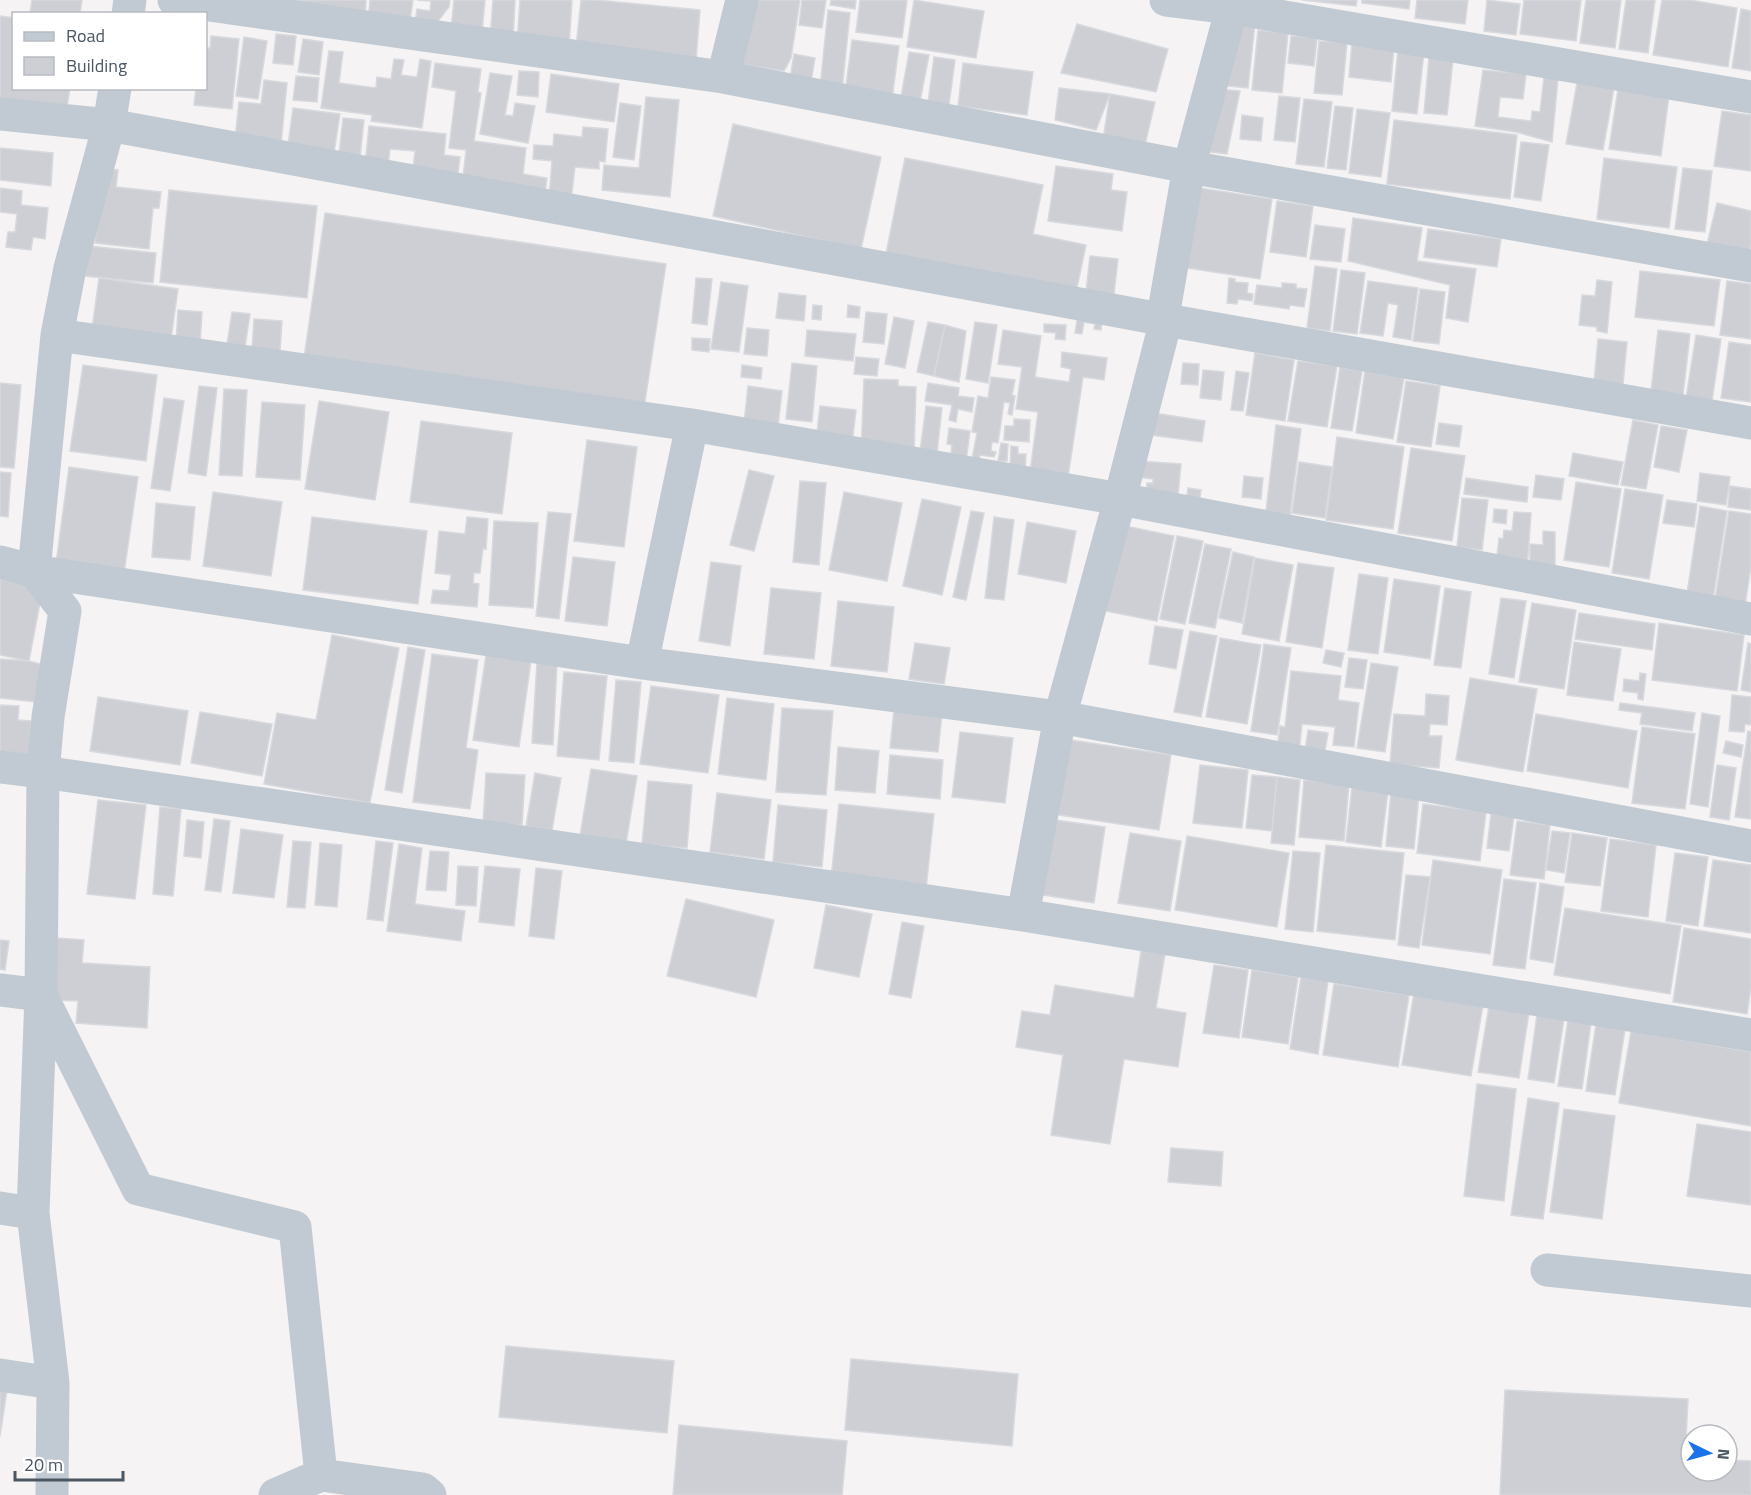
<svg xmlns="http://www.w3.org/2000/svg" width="1751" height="1495" viewBox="0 0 1751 1495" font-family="'Titillium Web',sans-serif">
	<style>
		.building { fill: #cdcfd5; stroke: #d7d9de; stroke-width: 1.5 }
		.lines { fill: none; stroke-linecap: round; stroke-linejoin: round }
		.minor { stroke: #c1cad2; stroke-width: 33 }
	</style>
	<rect width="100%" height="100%" fill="#f5f3f3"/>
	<path class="building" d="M32 0H82L80 14H30Z
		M259 0H366L365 19Z
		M370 0H413L409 28 368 22Z
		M417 0H450L449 7 435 25 415 23 417 9 430 11 431 1Z
		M454 0H485L482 32 451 29Z
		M493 0H515L513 41 490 39Z
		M520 0H572L569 47 517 43Z
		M581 0H596L700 10 696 60 576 47Z
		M749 0H800L791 58 784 71 740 64Z
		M802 0H826L822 28 799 25Z
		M831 0H856L855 9 830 5Z
		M860 0H907L902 38 856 32Z
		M914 0 984 11 976 58 907 47Z
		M1302 0H1357L1356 6Z
		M1362 0H1410L1409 9 1362 3Z
		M1417 0H1468L1465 24 1415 18Z
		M1487 0 1520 4 1516 35 1484 31Z
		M1524 0H1581L1576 41 1520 34Z
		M1586 0H1621L1615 48 1580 43Z
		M1626 0H1655L1648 53 1619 49Z
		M1662 0H1690L1737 8 1728 67 1653 55Z
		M1741 9 1751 11V71L1732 68Z
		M828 10 850 13 842 90 820 88Z
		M0 16 14 18V88H70L66 113 0 104Z
		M1236 21 1255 23 1248 88 1219 85Z
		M1077 24 1168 49 1156 92 1061 73Z
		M1258 30 1288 33 1282 93 1252 90Z
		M276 34 296 36 293 65 273 63Z
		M211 36 239 39 232 109 194 105 196 88H206V48H210Z
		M1291 36 1317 38 1314 66 1288 63Z
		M244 37 267 41 258 99 236 96Z
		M303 39 323 42 319 75 298 72Z
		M852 40 899 46 892 99 845 93Z
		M1319 41 1347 43 1342 95 1314 93Z
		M1352 42 1394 46 1391 82 1349 77Z
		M1398 49 1424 52 1417 114 1392 111Z
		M329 51 343 52 339 83 376 88 377 77 391 79 394 59 404 60 401 75 417 77 420 59 431 61 422 128 371 121 372 115 321 108Z
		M909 52 929 55 919 107 900 103Z
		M794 54 815 58 810 88 789 85Z
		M934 57 955 60 948 113 927 110Z
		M1429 57 1453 60 1447 115 1424 113Z
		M435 63 481 69 478 92 481 93 474 141 526 148 523 174 547 178 544 201 462 187 466 150 449 148 456 91 432 87Z
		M963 63 1033 72 1027 115 958 106Z
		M1483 70 1526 74 1523 99 1500 97 1498 117 1531 121 1532 111 1540 112 1544 77 1558 79 1552 142 1516 132 1475 126Z
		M519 71 539 72 538 97 517 95Z
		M490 73 512 76 505 115 513 116 515 103 535 106 528 143 480 134Z
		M551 74 619 84 614 122 546 112Z
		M296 76 319 78 317 102 293 100Z
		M264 80 287 83 281 144 235 139 239 102 261 104Z
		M1577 83 1614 88 1603 150 1566 144Z
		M1059 88 1110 94 1096 130 1055 120Z
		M1217 89 1240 91 1227 154 1202 151Z
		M1618 89 1669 96 1661 156 1609 149Z
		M1110 94 1155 102 1144 149 1103 140Z
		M1279 96 1300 98 1295 142 1274 140Z
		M646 97 679 100 670 197 602 190 604 165 639 168Z
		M1304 99 1332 102 1324 167 1296 164Z
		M620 103 641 106 634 160 613 157Z
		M1335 106 1353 108 1346 170 1327 168Z
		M293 108 340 114 333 159 287 152Z
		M1357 109 1390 113 1381 177 1349 173Z
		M1722 111 1751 115V171L1714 166Z
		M1242 115 1263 118 1261 141 1240 139Z
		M343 118 364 120 359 166 338 164Z
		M1394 120 1517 135 1510 199 1387 184Z
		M733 124 881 157 861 249 713 216Z
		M369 126 446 134 444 155 460 157 457 181 412 177 415 151 390 149 388 167 365 165Z
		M583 127 608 129 605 162 599 161V169L575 167 571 201 549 199 552 161 533 159 534 145 553 146 554 134 582 137Z
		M1521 142 1549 145 1541 201 1514 197Z
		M0 148 53 153 51 186 0 180Z
		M905 158 1043 185 1033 234 1086 245 1075 297 885 259Z
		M1604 158 1677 167 1669 228 1597 219Z
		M1056 166 1113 174 1111 190 1127 192 1122 231 1048 221Z
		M103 168 118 170 116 187 161 192 159 208H153L149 249 95 243Z
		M1683 168 1712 171 1705 232 1675 229Z
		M1193 187 1272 199 1260 279 1181 267Z
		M0 188 22 191 21 205 48 208 45 239 33 237 31 250 6 247 8 232H15L17 214 0 212Z
		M169 190 317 206 307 298 160 282Z
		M1277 201 1313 206 1306 257 1270 252Z
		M1717 203 1751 211V245L1748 258 1706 248Z
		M325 213 666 264 644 408 304 358Z
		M1353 218 1422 228 1417 261 1476 269 1468 322 1446 318 1450 285 1348 261Z
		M1315 225 1345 229 1341 262 1310 259Z
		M1428 229 1501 239 1497 267 1424 257Z
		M89 246 156 253 153 283 85 276Z
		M1090 256 1118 259 1113 303 1085 300Z
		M1315 266 1337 269 1330 331 1307 328Z
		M1341 270 1365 273 1357 334 1333 331Z
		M1640 271 1720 280 1714 326 1635 317Z
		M99 278 178 289 170 346 91 336Z
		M696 278 712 279 707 325 692 323Z
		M1229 278 1235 279V282L1248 283 1247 293 1253 294 1252 301 1238 299 1237 304 1227 303Z
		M1597 280 1612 282 1607 333 1597 331V327L1579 325 1582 295 1595 296Z
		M1368 281 1418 288 1411 340 1393 337 1398 305 1388 303 1383 336 1360 333Z
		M1727 281 1751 284V339L1720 335Z
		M721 282 748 286 739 352 711 349Z
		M1282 283 1296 284V288L1307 289 1304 307 1290 305 1289 309 1254 304 1257 285 1282 288Z
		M1420 289 1445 292 1439 344 1413 341Z
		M779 293 806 296 804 321 776 318Z
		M813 305 822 306 821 320 812 319Z
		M848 305 860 307 859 318 847 317Z
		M178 310 202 312 200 345 176 343Z
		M232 312 250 314 245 347 227 344Z
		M866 312 887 314 884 344 863 342Z
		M1078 314 1102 318 1101 330 1094 329 1095 324 1084 322 1082 334 1075 333Z
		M894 317 914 321 905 368 885 364Z
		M254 319 282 321 280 351 252 349Z
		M928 322 945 325 934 376 917 372Z
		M975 322 997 325 988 383 966 379Z
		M1044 324 1066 325 1065 340 1055 339 1056 333 1044 332Z
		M945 325 966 331 959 382 934 376Z
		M747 328 769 330 767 356 744 354Z
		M807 330 856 334 853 361 805 356Z
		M1003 330 1041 336 1035 377 1069 382 1071 369 1061 367 1062 352 1107 358 1104 380 1083 377 1068 477 1030 472 1038 412 1016 409 1022 367 998 364Z
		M1658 330 1690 334 1683 395 1651 391Z
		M1696 335 1721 339 1711 408 1685 404Z
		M692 338 710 339 709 352 692 350Z
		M1598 339 1627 342 1623 384 1594 382Z
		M1729 342 1751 345V402L1721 398Z
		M1255 353 1294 360 1285 421 1246 415Z
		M856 357 879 359 877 376 854 374Z
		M1298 361 1337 366 1327 427 1288 421Z
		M792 363 817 366 812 422 786 419Z
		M1183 363 1199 364 1198 385 1181 384Z
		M83 365 157 375 146 461 70 451Z
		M742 365 762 368 761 379 741 377Z
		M1340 367 1362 371 1352 431 1331 428Z
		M1203 370 1224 372 1221 400 1200 398Z
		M1236 371 1249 373 1243 411 1231 410Z
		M1365 371 1404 378 1393 439 1356 433Z
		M991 377 1015 380 1012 395 1015 396 1012 415 1008 414 1010 403 1004 402 998 443 992 442 991 451 996 452 994 457 980 455 978 465 971 464 977 433 972 432 978 396 988 398Z
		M864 379 898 380V386L916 387 914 454 861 452Z
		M1406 381 1440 386 1431 447 1397 442Z
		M0 383 21 385 14 468 0 467Z
		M928 383 959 388 958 396 974 398 972 412 958 409 956 422 949 420 952 405 925 401Z
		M199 386 217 388 206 476 188 473Z
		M748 386 782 391 778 427 744 423Z
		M224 389 247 390 242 476 219 475Z
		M164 398 184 401 170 491 151 488Z
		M319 401 389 412 375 500 305 489Z
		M262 402 305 405 300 480 256 477Z
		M820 406 856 410 852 445 816 441Z
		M926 406 942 408 936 462 919 459Z
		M1154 413 1205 421 1202 442 1151 435Z
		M1014 419 1030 420 1029 442 1004 440 1005 426H1014Z
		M1633 420 1658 425 1646 489 1621 485Z
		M421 421 512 433 502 514 410 502Z
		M1439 423 1462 426 1459 447 1436 444Z
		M1276 425 1301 429 1290 515 1266 511Z
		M1661 426 1687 430 1679 472 1654 467Z
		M949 428 970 431 966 462 950 460 952 445 947 444Z
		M1337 437 1404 447 1393 529 1326 520Z
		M587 440 637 447 624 547 574 541Z
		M1001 443 1008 444 1007 461H998Z
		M1011 446 1018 447V454H1026L1025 472 1010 471Z
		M1411 448 1465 456 1452 541 1398 533Z
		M1573 453 1623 462 1618 485 1569 476Z
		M1138 461 1181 464 1177 506 1146 495 1147 483H1153V479L1137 477Z
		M1299 462 1332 467 1325 518 1292 513Z
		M69 467 138 477 124 573 56 563Z
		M749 470 774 476 754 551 730 545Z
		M0 472 11 473 8 517 0 516Z
		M1700 473 1730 477 1726 505 1697 501Z
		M1536 475 1564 479 1561 500 1533 497Z
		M1244 476 1263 478 1261 499 1242 497Z
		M1466 478 1528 487 1527 502 1464 494Z
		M800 481 826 483 819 565 793 562Z
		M1576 482 1621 489 1609 567 1564 560Z
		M1730 486 1751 489V510L1728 507Z
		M1188 488 1201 490 1199 504 1186 502Z
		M1625 489 1663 495 1649 579 1612 573Z
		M213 492 282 502 271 576 203 566Z
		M844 492 902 503 887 581 829 570Z
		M1462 498 1488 500 1482 550 1457 547Z
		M922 499 961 507 942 595 903 586Z
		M1667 500 1697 504 1694 527 1663 523Z
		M156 503 195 507 190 560 152 557Z
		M1700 506 1727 511 1713 599 1687 594Z
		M1494 509 1507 510 1506 524 1493 522Z
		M971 511 984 513 966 600 953 597Z
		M1729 511 1751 514V566L1745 605 1715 600Z
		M548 512 571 514 559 619 536 616Z
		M1514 512 1531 513 1527 570 1497 556 1499 538 1503 539 1504 530 1512 531Z
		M312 517 427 531 418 604 303 590Z
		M467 517 488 519 486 549 483 548 480 573H474L473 583 479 584 477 607 431 603 433 590 449 591 451 575 435 573 439 531 465 534Z
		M994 517 1014 520 1004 600 985 598Z
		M494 521 538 523 533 608 489 605Z
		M1027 522 1076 531 1066 583 1018 574Z
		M1121 525 1174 536 1157 621 1105 611Z
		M1543 531 1555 532V570L1530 569V544L1543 545Z
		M1177 536 1203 541 1185 624 1160 619Z
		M1205 544 1231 549 1215 628 1189 623Z
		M1233 552 1254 557 1242 623 1219 618Z
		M573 557 615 562 607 626 565 621Z
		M1255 558 1293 565 1279 641 1242 634Z
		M711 562 741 566 730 646 699 641Z
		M1298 563 1334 568 1322 648 1286 642Z
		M1359 574 1388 578 1378 654 1348 650Z
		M0 579 43 587 29 661 0 655Z
		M1394 579 1440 586 1430 659 1384 652Z
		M771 588 821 593 814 659 764 654Z
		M1445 588 1471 592 1461 668 1434 665Z
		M1501 598 1526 601 1514 678 1489 674Z
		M838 601 894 607 887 672 831 666Z
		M1532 603 1576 610 1564 689 1519 682Z
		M1579 613 1655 624 1652 650 1575 639Z
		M1659 623 1744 635 1737 691 1652 680Z
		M1155 626 1183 630 1176 669 1149 664Z
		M1190 631 1217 636 1201 717 1174 712Z
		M332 635 399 648 370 803 264 784 277 713 316 720Z
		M1220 638 1261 645 1247 724 1206 717Z
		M1574 642 1621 649 1613 701 1567 695Z
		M915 643 950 648 944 684 909 679Z
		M1748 643 1751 644V692L1741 690Z
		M1264 644 1291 648 1277 735 1251 731Z
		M408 647 425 650 402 793 385 790Z
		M1326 650 1344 653 1341 667 1323 663Z
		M432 654 478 660 466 748 478 750 470 809 413 802Z
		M486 655 531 661 519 747 473 740Z
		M1349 658 1367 660 1363 689 1345 687Z
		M0 659 29 661 41 664 36 702 0 698Z
		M537 662 557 663 553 745 532 743Z
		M1371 663 1398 667 1385 752 1357 748Z
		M1291 671 1341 676 1338 700 1359 703 1354 747 1333 745 1335 727 1302 724 1299 753 1277 750 1280 726 1285 727Z
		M564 672 607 676 599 760 557 756Z
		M1640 673 1646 674 1643 700 1638 699V693L1623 691 1624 679 1639 681Z
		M1470 678 1537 689 1523 772 1456 760Z
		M616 680 641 682 634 763 609 761Z
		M651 686 719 695 708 773 640 764Z
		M1426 694 1449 696 1447 725 1430 724 1429 736H1442L1439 768 1390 764 1394 714 1425 716Z
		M1732 695 1751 697V725L1745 724 1744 732 1729 731Z
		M98 697 188 711 180 765 90 751Z
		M727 698 774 704 766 780 718 774Z
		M1620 703 1695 713 1692 731 1640 724 1642 713 1619 710Z
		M0 705 19 706 18 720 31 721 29 755 0 752Z
		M782 708 833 711 826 795 776 792Z
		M894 710 942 714 938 752 890 748Z
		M200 712 272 724 262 776 191 763Z
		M1702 713 1720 716 1708 807 1690 804Z
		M1536 714 1637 731 1628 788 1527 771Z
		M1642 727 1695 734 1685 809 1632 803Z
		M1308 730 1328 733 1325 751 1304 757Z
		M1748 731 1751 732V819L1735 817Z
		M960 732 1013 738 1005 803 952 797Z
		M1064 739 1171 755 1159 830 1053 814Z
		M1726 741 1743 745 1741 757 1723 753Z
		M838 747 879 751 875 793 835 790Z
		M890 755 943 760 940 799 887 794Z
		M1200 765 1248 770 1242 828 1193 823Z
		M1717 765 1736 768 1729 820 1710 817Z
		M591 769 637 776 626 844 580 836Z
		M486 773 525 775 522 825 483 823Z
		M535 773 561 778 552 830 526 826Z
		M1252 775 1277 777 1272 831 1246 828Z
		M1277 777 1300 780 1294 845 1271 843Z
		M1304 780 1349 784 1344 841 1299 837Z
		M648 781 692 785 687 848 642 844Z
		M1352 787 1388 791 1381 847 1346 842Z
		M1391 791 1419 794 1414 849 1386 846Z
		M717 793 771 800 764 859 710 852Z
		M98 800 146 805 135 899 87 894Z
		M839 804 934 814 926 889 831 878Z
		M1423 804 1486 812 1480 861 1417 853Z
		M778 805 827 810 822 867 773 862Z
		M160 807 181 809 173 896 153 894Z
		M1491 814 1514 817 1509 851 1487 848Z
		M214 819 230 821 221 892 205 890Z
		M1048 819 1105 827 1094 903 1037 894Z
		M187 820 204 822 201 858 184 856Z
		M1517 821 1550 825 1544 879 1510 875Z
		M241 829 283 835 274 898 233 893Z
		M1552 831 1570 833 1564 873 1546 870Z
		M1130 833 1181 841 1170 911 1118 903Z
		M1572 833 1607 838 1600 886 1565 882Z
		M1187 836 1289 853 1277 927 1175 910Z
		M1610 839 1656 845 1648 917 1601 911Z
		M293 841 311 842 305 908 287 907Z
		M376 841 393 843 383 921 367 919Z
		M320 843 342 845 337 907 315 905Z
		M399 844 422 848 415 904 465 911 461 941 387 931Z
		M1326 845 1404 853 1395 940 1317 931Z
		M430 851 449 852 446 891 426 890Z
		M1293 851 1320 853 1313 932 1285 929Z
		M1675 853 1708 857 1698 926 1666 921Z
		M1433 860 1502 870 1490 954 1422 945Z
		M1713 860 1751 865V933L1704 926Z
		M458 866 478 867 476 906 456 905Z
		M485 866 520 869 514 926 479 922Z
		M536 868 562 871 554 939 529 936Z
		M1406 875 1430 877 1419 948 1398 945Z
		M1504 879 1536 883 1525 969 1493 965Z
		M1540 883 1564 887 1553 963 1530 959Z
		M686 899 774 920 756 997 667 976Z
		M826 905 872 914 859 977 814 968Z
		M1565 908 1681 926 1670 994 1554 975Z
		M902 922 924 926 911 998 889 994Z
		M1684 928 1751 939V988L1747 1014 1673 1002Z
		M56 938 84 940 82 963 150 967 147 1028 76 1023 78 1001 52 1000Z
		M0 940 9 941 5 970 0 969Z
		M1141 951 1165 954 1156 1008 1186 1013 1178 1067 1124 1059 1110 1144 1051 1135 1063 1055 1016 1047 1022 1011 1050 1015 1055 985 1134 998Z
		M1214 965 1248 970 1239 1038 1203 1033Z
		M1252 970 1298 977 1288 1044 1242 1037Z
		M1301 977 1328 981 1318 1054 1290 1049Z
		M1334 984 1409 995 1398 1067 1323 1055Z
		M1414 993 1483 1005 1471 1076 1402 1065Z
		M1489 1006 1529 1012 1519 1078 1478 1072Z
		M1537 1015 1564 1019 1554 1083 1528 1079Z
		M1568 1020 1591 1023 1582 1089 1558 1086Z
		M1596 1024 1625 1029 1615 1095 1586 1091Z
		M1631 1031 1751 1052V1126L1619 1103Z
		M1477 1084 1516 1089 1504 1201 1464 1196Z
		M1528 1098 1559 1103 1543 1219 1511 1215Z
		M1564 1109 1615 1116 1602 1219 1550 1212Z
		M1697 1124 1751 1132V1205L1687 1196Z
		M1171 1148 1223 1152 1221 1186 1168 1182Z
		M506 1346 674 1361 667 1433 499 1417Z
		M851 1359 1018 1374 1012 1446 845 1430Z
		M0 1383 8 1384 0 1436Z
		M1505 1390 1688 1399 1685 1458H1691V1471H1727V1460L1751 1461V1495H1500Z
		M679 1425 847 1441 842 1495H673Z"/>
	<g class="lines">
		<path class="minor" d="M174 0 723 77 1189 167 1751 266
			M1166 0 1232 8 1751 97
			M1234 0 1189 167 1165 305 1166 320 1120 499 1060 717 1023 915 1751 1035
			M128 14 130 0
			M723 77 742 0
			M0 114 109 125 1166 320 1751 423
			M57 335 692 425 1120 499 1751 619
			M0 562 34 571 642 663 1060 717 1751 846
			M642 663 692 425
			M0 767 43 772 1023 915
			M0 990 41 995 138 1189 295 1227 321 1475
			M0 1208 33 1213
			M1547 1270 1751 1291
			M0 1375 53 1383
			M52 1495 53 1383 33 1213 41 995 43 772 48 717 65 611 34 571 57 335 70 268 109 125 115 88
			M275 1495 321 1475 423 1489 430 1495"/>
	</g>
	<rect x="12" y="12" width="195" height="78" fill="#ffffff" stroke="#b7bbc0" stroke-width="1.5"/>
	<rect x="24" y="32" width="30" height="9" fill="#c1cad2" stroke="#b7bbc0" stroke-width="1.5"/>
	<text x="66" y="42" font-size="18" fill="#4a5661">Road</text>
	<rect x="24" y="57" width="30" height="18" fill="#cdcfd5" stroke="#b7bbc0" stroke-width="1.5"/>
	<text x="66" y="72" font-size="18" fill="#4a5661">Building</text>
	<g transform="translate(1709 1453) rotate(95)"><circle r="28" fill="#ffffff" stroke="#b7bbc0" stroke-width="1.5"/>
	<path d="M0-4.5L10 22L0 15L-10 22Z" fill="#1a73e8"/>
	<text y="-9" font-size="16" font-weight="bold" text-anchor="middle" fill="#4a5661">N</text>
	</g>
	<path d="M15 1471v9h108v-9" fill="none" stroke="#4a5661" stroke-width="3"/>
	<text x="24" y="1471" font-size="18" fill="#4a5661" stroke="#ffffff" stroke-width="4.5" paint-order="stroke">20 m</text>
</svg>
